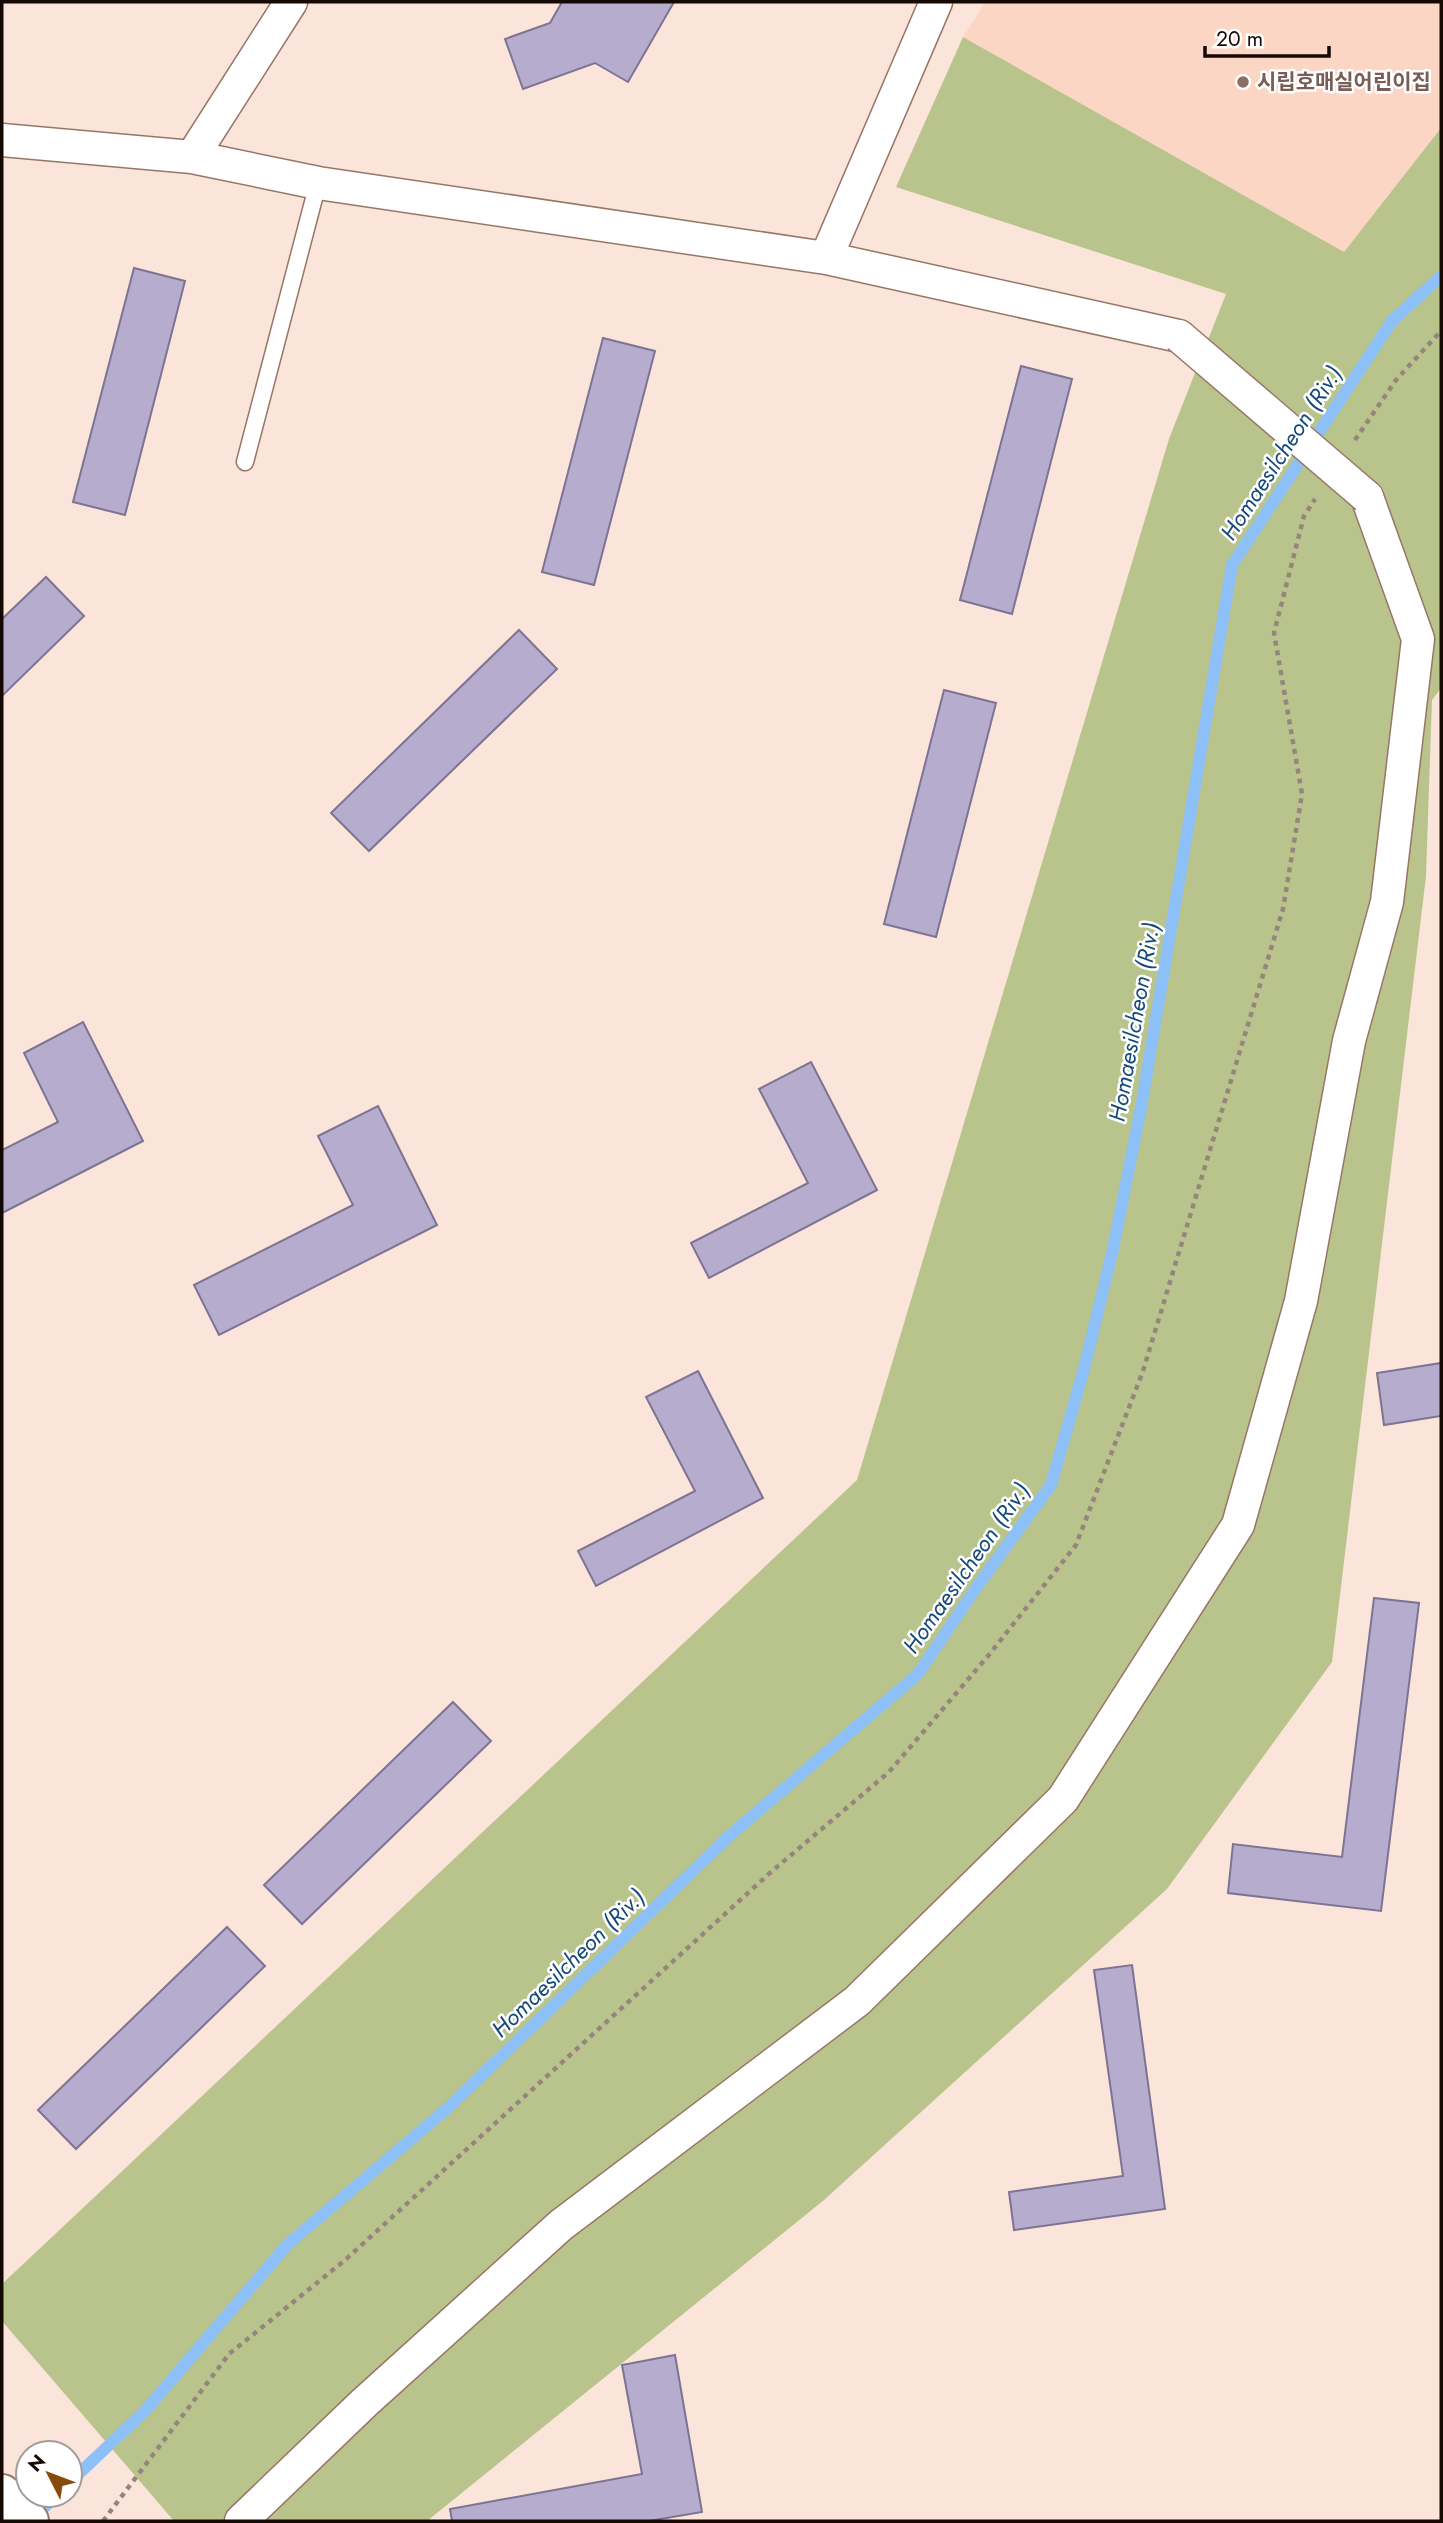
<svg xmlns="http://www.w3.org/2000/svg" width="1443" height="2523" viewBox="0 0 1443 2523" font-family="Jost,'Noto Sans KR',sans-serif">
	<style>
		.built { fill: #fbd6c5 }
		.green { fill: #b9c48c }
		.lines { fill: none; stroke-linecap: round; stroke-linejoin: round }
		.stream { stroke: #8dc0f6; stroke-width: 12 }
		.building { fill: #b6acce; stroke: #7d7392; stroke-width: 2 }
		.service-casing { stroke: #987666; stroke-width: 19 }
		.minor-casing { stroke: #987666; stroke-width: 35 }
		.tertiary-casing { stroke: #987666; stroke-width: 42 }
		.path { stroke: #97857d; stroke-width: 4.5; stroke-dasharray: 5 5; stroke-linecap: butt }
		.service { stroke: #fff; stroke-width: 16 }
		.minor { stroke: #fff; stroke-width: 32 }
		.tertiary { stroke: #fff; stroke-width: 38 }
		.minor-bridge-casing { stroke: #987666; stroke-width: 35; stroke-linecap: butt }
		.minor-bridge { stroke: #fff; stroke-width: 32 }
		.education-dot { fill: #8d6e63; stroke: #fff; stroke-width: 2.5 }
		.labels { text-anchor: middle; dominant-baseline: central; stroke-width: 5; stroke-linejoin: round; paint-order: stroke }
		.education-label { font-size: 21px; font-weight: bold; fill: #785e54; stroke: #fff; text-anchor: start }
		.water-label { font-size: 23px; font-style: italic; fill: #14497b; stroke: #fff }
	</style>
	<rect width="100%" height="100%" fill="#fbe4d9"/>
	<path class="built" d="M986 2H1441V128L1344 252 963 37Z"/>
	<path class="green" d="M963 37 1344 252 1441 128V688L1432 700 1426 876 1332 1662 1167 1889 824 2200 427 2521H174L2 2321V2284L857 1480 1169 439 1226 294 896 187Z"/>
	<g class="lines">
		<path class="stream" d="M70 2482 145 2411 287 2245 449 2107 728 1837 918 1674 976 1588 1051 1485 1084 1369 1113 1249 1141 1108 1232 565 1392 321 1441 276
			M32 2519 57 2495"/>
	</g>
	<path class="building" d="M562 2H674L628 82 595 63 523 89 505 39 550 23Z
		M134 268 185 281 125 515 73 502Z
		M603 338 655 351 594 585 542 572Z
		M1021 366 1072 379 1012 614 960 600Z
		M46 577 84 616 2 696V619Z
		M519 630 557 669 369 851 331 813Z
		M944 690 996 703 936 937 884 924Z
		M83 1022 143 1141 2 1213V1150L58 1122 24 1053Z
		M811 1062 877 1190 709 1278 691 1243 808 1183 759 1089Z
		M378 1106 437 1225 219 1335 194 1285 353 1205 318 1136Z
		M1441 1363V1416L1384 1425 1377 1373Z
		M698 1371 763 1498 596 1586 578 1551 695 1491 646 1397Z
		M1374 1598 1419 1603 1381 1911 1228 1893 1233 1844 1342 1857Z
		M453 1702 491 1741 302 1924 264 1885Z
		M227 1927 265 1966 76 2149 38 2110Z
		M1132 1965 1165 2209 1014 2230 1009 2192 1123 2176 1094 1970Z
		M675 2355 702 2512 649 2521H452L450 2509 642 2474 622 2365Z"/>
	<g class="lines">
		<defs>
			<path id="service" d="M245 462 318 183"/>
			<path id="minor" d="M2 140 192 157 318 183 826 258 1179 336
				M192 157 291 2
				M826 258 936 2
				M241 2521 364 2403 561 2225 857 2001 1063 1799 1238 1525 1301 1301 1349 1041 1387 902 1418 639 1367 497"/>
			<path id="tertiary" d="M2 2494 29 2521"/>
		</defs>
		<use href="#service" class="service-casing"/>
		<use href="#minor" class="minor-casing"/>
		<use href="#tertiary" class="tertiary-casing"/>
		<path class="path" d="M1355 440 1396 380 1441 331
			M103 2521 229 2354 344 2261 771 1872 889 1772 988 1656 1076 1545 1143 1371 1283 909 1302 794 1274 633 1304 516 1315 499"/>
		<use href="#service" class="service"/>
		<use href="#minor" class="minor"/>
		<use href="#tertiary" class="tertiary"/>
		<defs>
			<path id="minor-bridge" d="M1179 336 1367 497"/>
		</defs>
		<use href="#minor-bridge" class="minor-bridge-casing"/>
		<use href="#minor-bridge" class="minor-bridge"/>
	</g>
	<circle class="education-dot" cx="1243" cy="82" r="7"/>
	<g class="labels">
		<g class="education-label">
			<text x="1257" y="82">시립호매실어린이집</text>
		</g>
		<g class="water-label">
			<text transform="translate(1281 453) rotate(-57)">Homaesilcheon (Riv.)</text>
			<text transform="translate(1134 1022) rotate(-80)">Homaesilcheon (Riv.)</text>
			<text transform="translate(966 1568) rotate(-55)">Homaesilcheon (Riv.)</text>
			<text transform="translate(568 1963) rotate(-44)">Homaesilcheon (Riv.)</text>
		</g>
	</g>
	<rect width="1443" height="2523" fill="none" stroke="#150904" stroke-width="7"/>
	<g transform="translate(49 2474) rotate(312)"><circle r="33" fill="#ffffff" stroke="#a19d9b" stroke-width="2"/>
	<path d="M0-5L12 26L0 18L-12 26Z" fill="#884c0a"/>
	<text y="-10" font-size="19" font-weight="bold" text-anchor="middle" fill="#150904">N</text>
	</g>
	<path d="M1205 46v10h124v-10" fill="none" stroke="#150904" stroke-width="3.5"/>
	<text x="1216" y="46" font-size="21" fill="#150904" stroke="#ffffff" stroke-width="5" paint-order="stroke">20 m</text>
</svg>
